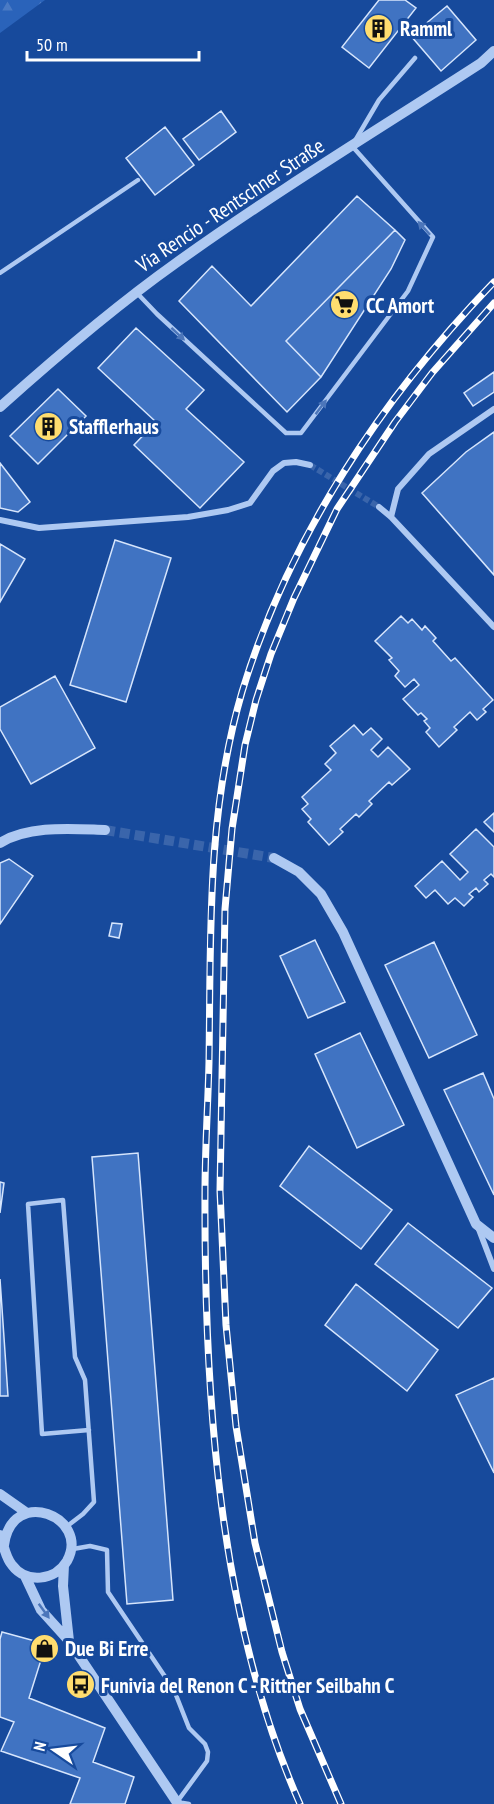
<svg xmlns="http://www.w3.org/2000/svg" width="494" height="1804" viewBox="0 0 494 1804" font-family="'PT Sans Narrow',sans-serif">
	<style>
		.forest { fill: url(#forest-firs) }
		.building { fill: #4073c2; stroke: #d6e5fc; stroke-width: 1.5 }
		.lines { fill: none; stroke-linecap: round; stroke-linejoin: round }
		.minor-tunnel { stroke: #3a65ab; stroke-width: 6; stroke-dasharray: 6 3; stroke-linecap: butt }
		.tertiary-tunnel { stroke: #3a65ab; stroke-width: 10; stroke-dasharray: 10 5; stroke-linecap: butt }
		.service { stroke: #aec9f2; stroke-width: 4.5 }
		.minor { stroke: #aec9f2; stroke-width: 6 }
		.tertiary { stroke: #aec9f2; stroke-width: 10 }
		.rail-casing { stroke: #fff; stroke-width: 7 }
		.rail { stroke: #174a9c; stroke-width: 4.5; stroke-dasharray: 14; stroke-linecap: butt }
		.oneway { fill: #4c76ba }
		.labels { text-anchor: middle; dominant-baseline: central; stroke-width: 6; stroke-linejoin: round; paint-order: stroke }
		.poi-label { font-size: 21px; font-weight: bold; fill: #fff; stroke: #174a9c; text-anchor: start }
		.street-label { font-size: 21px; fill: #fff; stroke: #174a9c }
	</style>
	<defs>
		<pattern id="forest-firs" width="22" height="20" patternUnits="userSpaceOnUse" patternTransform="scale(1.5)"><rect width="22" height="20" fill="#2a63ba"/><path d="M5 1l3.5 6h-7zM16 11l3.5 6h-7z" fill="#4a7ac4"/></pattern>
	</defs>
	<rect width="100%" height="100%" fill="#174a9c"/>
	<path class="forest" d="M0 0H45L0 33Z"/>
	<path class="building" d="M379 0H405L416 8 369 68 342 47Z
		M447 6 476 40 441 71 411 36Z
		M221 111 236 132 199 160 183 139Z
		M165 127 194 165 155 195 126 158Z
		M357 196 395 230 286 341 321 377 287 412 179 301 212 266 251 306Z
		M395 230 405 240 391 269 321 377 286 341Z
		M136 328 204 390 186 409 244 462 200 508 134 445 156 422 98 368Z
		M494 372V392L473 406 464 393Z
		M58 389 86 416 38 464 10 436Z
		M494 432V575L422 493 466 452Z
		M0 463 30 502 18 512 0 508Z
		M115 540 171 558 126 702 70 685Z
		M0 544 25 559 0 602Z
		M401 616 408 623 412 619 422 630 425 626 436 638 433 641 451 661 455 658 493 700 483 709 486 712 477 720 470 712 454 727 457 730 439 747 426 732 430 728 424 721 427 719 421 713 418 715 403 699 419 685 414 679 405 687 395 676 399 671 389 660 392 658 375 641Z
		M55 676 95 748 31 784 0 729V707Z
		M354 725 363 735 371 728 382 739 371 750 378 757 388 747 410 769 392 785 389 782 369 801 372 804 359 817 356 814 340 829 343 832 329 845 308 822 311 819 302 809 308 804 302 797 331 770 325 764 336 753 330 746Z
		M494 813V832L484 822Z
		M476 829 494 847V877L491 874 484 880 488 884 479 892 476 888 469 894 473 897 464 906 455 898 448 904 435 890 426 898 415 886 442 861 460 880 468 872 450 854Z
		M9 859 33 876 0 924V863Z
		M112 923 122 924 119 938 109 936Z
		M315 940 345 1002 308 1018 280 956Z
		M434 942 477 1035 429 1058 385 965Z
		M360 1033 404 1125 357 1148 315 1054Z
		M483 1073 494 1099V1195L444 1090Z
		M309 1146 392 1210 361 1249 280 1186Z
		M138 1153 173 1600 127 1604 92 1157Z
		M0 1182 4 1183 0 1213Z
		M408 1223 492 1288 458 1328 375 1264Z
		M0 1279 8 1396H0Z
		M356 1284 438 1350 407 1391 325 1325Z
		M494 1378V1473L456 1395Z
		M2 1632 46 1644 29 1698 105 1728 93 1762 134 1777 125 1804H70L80 1778 1 1751 14 1722 0 1717V1639Z"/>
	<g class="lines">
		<path class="minor-tunnel" d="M310 465 379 507"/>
		<path class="tertiary-tunnel" d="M105 830 274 858"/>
		<path class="service" d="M0 273 138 180
			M137 293 157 314 286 433H301L408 291 433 237 352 146 379 100 415 58
			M66 1527 83 1514 94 1502 85 1380 75 1357 63 1200 28 1204 42 1434 89 1430
			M73 1549 90 1546 107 1550 108 1592 174 1690 189 1728 205 1744 208 1752 207 1761 177 1802 189 1804"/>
		<path class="minor" d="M379 507 391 517 494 627
			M391 517 398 489 429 454 494 409
			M0 520 39 528 188 517 228 510 250 503 273 471 284 463 296 462 310 465
			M478 1227 494 1269"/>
		<path class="tertiary" d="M0 407C57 356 114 307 176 263 275 192 379 129 481 63L494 51
			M0 843C29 825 72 829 105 830
			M274 858 299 872 321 894 343 932 476 1224 494 1238
			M0 1494 27 1513
			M0 1535C4 1545 5 1557 12 1565 26 1584 55 1581 67 1561 91 1517 12 1485 4 1545
			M64 1565 63 1586 69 1641
			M25 1576 41 1610 69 1641 178 1804"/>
		<defs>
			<path id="rail" d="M300 1804C218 1619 204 1392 205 1192 205 1148 208 1105 209 1062 211 936 206 815 242 692 289 537 382 398 494 282
				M341 1804 300 1709 282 1652 255 1543 236 1426 226 1325 220 1191 225 909 232 829 245 745 256 700 271 654 294 598 337 509 395 422 432 373 494 303"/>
		</defs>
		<use href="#rail" class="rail-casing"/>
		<use href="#rail" class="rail"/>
	</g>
	<defs><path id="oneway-solid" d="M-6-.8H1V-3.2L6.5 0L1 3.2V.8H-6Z" transform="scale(1.5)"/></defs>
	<g class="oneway">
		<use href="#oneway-solid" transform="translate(424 228) rotate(-132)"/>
		<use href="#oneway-solid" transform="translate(178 334) rotate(43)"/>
		<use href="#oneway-solid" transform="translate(321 407) rotate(-53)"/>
		<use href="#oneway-solid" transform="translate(44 1611) rotate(54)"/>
	</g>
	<defs>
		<symbol id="building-disc" viewBox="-11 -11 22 22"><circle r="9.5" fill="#ffdd6f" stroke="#174a9c"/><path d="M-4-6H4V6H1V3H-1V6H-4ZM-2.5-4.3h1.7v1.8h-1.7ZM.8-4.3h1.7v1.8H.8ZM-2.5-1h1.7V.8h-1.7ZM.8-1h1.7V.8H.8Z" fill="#111"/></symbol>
		<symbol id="supermarket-disc" viewBox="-11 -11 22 22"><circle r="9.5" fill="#ffdd6f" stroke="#174a9c"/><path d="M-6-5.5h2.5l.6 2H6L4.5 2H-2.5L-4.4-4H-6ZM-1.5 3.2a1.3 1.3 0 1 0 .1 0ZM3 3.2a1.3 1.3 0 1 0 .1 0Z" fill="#111"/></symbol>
		<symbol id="shop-disc" viewBox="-11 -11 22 22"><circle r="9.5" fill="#ffdd6f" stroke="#174a9c"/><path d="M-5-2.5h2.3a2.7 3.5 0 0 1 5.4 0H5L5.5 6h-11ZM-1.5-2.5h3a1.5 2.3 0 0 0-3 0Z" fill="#111"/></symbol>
		<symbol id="bus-disc" viewBox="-11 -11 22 22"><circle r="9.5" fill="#ffdd6f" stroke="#174a9c"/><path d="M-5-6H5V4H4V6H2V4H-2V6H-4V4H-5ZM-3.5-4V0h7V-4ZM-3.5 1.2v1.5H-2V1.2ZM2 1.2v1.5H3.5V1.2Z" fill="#111"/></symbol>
	</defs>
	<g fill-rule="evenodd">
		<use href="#building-disc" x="362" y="12" width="33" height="33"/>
		<use href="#supermarket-disc" x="328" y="288" width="33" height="33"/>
		<use href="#building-disc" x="32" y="410" width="33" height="33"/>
		<use href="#shop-disc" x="28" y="1632" width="33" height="33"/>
		<use href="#bus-disc" x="64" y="1668" width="33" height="33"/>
	</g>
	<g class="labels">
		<g class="poi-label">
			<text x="400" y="28">Ramml</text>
			<text x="366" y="305">CC Amort</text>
			<text x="69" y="426">Stafflerhaus</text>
			<text x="65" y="1648">Due Bi Erre</text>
			<text x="101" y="1685">Funivia del Renon C - Rittner Seilbahn C</text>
		</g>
		<g class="street-label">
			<text transform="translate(230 205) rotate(-34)">Via Rencio - Rentschner Straße</text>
		</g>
	</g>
	<g transform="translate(54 1750) rotate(284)" stroke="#174a9c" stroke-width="4.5" paint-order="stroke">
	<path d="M0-4.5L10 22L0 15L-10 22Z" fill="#ffffff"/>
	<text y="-9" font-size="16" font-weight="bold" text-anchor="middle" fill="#ffffff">N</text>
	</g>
	<path d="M27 51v9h172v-9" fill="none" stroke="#ffffff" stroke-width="3"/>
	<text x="36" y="51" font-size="18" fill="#ffffff" stroke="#174a9c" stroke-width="4.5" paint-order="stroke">50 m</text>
</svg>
